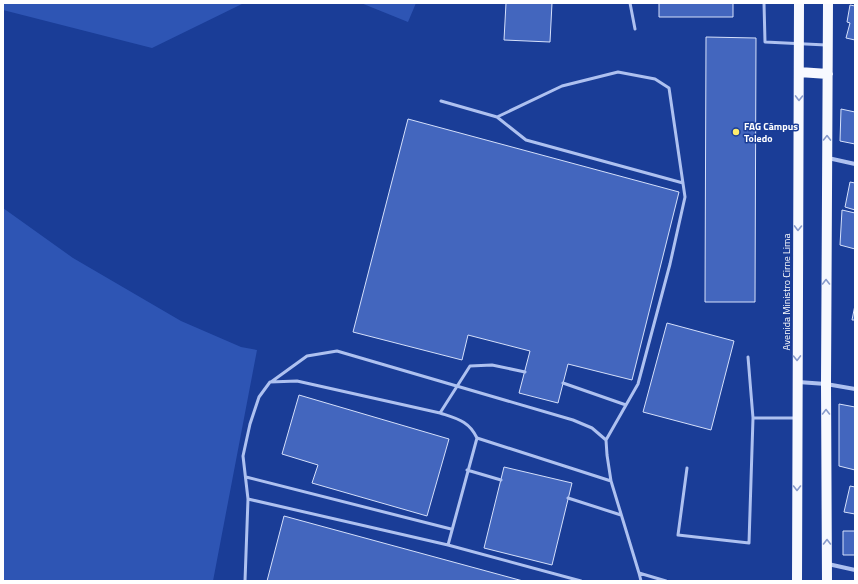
<svg xmlns="http://www.w3.org/2000/svg" width="858" height="584" viewBox="0 0 858 584" font-family="'Titillium Web',sans-serif">
	<style>
		.green { fill: #2e55b4 }
		.building { fill: #4366be; stroke: #d5e0fb }
		.lines { fill: none; stroke-linecap: round; stroke-linejoin: round }
		.lane { stroke: #aec1f0; stroke-width: 3 }
		.street { stroke: #aec1f0; stroke-width: 4 }
		.primary { stroke: #f7f9ff; stroke-width: 10 }
		.oneway { stroke: #889bcb }
		.poi-dot { fill: #ffec6d; stroke: #1a3d97; stroke-width: 1.5 }
		.labels { text-anchor: middle; dominant-baseline: central; stroke-width: 3; stroke-linejoin: round; paint-order: stroke }
		.poi-label { font-size: 10px; font-weight: bold; fill: #fff; stroke: #1a3d97; text-anchor: start }
		.street-label { font-size: 10px; fill: #fff; stroke: #1a3d97 }
	</style>
	<rect width="100%" height="100%" fill="#1a3d97"/>
	<path class="green" d="M3 3H244L152 48 3 10Z
		M361 3H416L408 22Z
		M3 208 73 258 181 321 241 347 257 350 213 581H3Z"/>
	<path class="building" d="M506 3H552L550 42 504 40Z
		M659 3H733V17H659Z
		M850 5 855 6V40L846 38 850 23 847 22Z
		M706 37 756 38 755 302H705Z
		M841 109 855 112V144L840 141Z
		M408 119 679 192 632 380 568 364 558 403 519 393 530 351 468 335 462 360 353 332Z
		M850 182 855 183V210L845 207Z
		M842 210 855 213V249L840 245Z
		M855 305V320H852Z
		M667 323 734 341 711 430 643 412Z
		M299 395 449 439 427 516 312 483 318 465 282 454Z
		M839 404 855 407V470L839 466Z
		M504 467 572 483 552 565 484 548Z
		M850 486 855 487V514L844 512Z
		M284 516 523 581H267Z
		M843 531H855V555H843Z"/>
	<g class="lines">
		<path class="lane" d="M630 3 635 29
			M764 3 765 42 826 45
			M441 101 497 117 526 140 683 183
			M497 117 562 86 618 72 655 79 669 88 685 197 670 264 638 384 626 405
			M748 357 753 418
			M525 372 492 365 470 366 440 413C458 419 469 421 477 438L611 481
			M271 382 307 356 337 351 573 420 592 428 606 440
			M563 383 626 405 606 440 607 455 611 481 639 573 666 581
			M477 438 448 545 581 581
			M687 468 678 535 749 543 753 418H796
			M467 470 501 480
			M246 477 451 529
			M568 498 621 515
			M248 499 448 545
			M639 573 641 581
			M245 581 248 499 243 456 250 424 259 397 270 382 297 381 440 413"/>
		<path class="street" d="M828 158 855 164
			M798 382 826 384 855 389
			M828 564 855 570"/>
		<path class="primary" d="M799 72 828 74
			M797 581 799 3
			M827 581 826 384 828 3"/>
	</g>
	<defs><path id="oneway-chevron" d="M-2-3.5L2.5 0L-2 3.5" fill="none" stroke-width="1.6" stroke-linecap="round" stroke-linejoin="round"/></defs>
	<g class="oneway">
		<use href="#oneway-chevron" transform="translate(799 98) rotate(91)"/>
		<use href="#oneway-chevron" transform="translate(827 138) rotate(-89)"/>
		<use href="#oneway-chevron" transform="translate(798 228) rotate(91)"/>
		<use href="#oneway-chevron" transform="translate(826 282) rotate(-90)"/>
		<use href="#oneway-chevron" transform="translate(797 358) rotate(89)"/>
		<use href="#oneway-chevron" transform="translate(826 412) rotate(-90)"/>
		<use href="#oneway-chevron" transform="translate(797 488) rotate(90)"/>
		<use href="#oneway-chevron" transform="translate(827 542) rotate(-90)"/>
	</g>
	<circle class="poi-dot" cx="736" cy="132" r="4"/>
	<g class="labels">
		<g class="poi-label">
			<text x="744" y="126">FAG Câmpus<tspan x="744" dy="12">Toledo</tspan></text>
		</g>
		<g class="street-label">
			<text transform="translate(786 292) rotate(-90)">Avenida Ministro Cirne Lima</text>
		</g>
	</g>
	<rect width="858" height="584" fill="none" stroke="#ffffff" stroke-width="8"/>
</svg>
